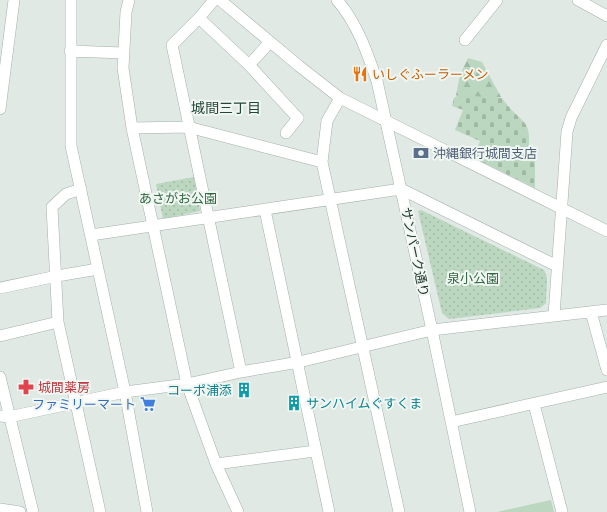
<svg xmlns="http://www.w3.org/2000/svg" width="607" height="512" viewBox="0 0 607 512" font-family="'DejaVu Sans','Noto Sans JP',sans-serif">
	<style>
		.grass { fill: #bbd7c0 }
		.forest { fill: url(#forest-firs) }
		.cemetery { fill: url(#cemetery-stones) }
		.park { fill: url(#park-dots) }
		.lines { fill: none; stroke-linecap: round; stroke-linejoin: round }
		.minor-casing { stroke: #a4b0aa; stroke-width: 12 }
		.minor { stroke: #fff; stroke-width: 11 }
		.labels { text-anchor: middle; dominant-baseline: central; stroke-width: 4; stroke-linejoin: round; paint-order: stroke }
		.food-label { font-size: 13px; fill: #c56008; stroke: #f0f6f2; text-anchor: start }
		.service-label { font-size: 13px; fill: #4e5e75; stroke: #f0f6f2; text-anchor: start }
		.park-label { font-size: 13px; fill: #326842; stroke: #f0f6f2 }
		.street-label { font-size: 13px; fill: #233730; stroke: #f0f6f2 }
		.health-label { font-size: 13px; fill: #be3a42; stroke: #f0f6f2; text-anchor: start }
		.culture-label { font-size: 13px; fill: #0d838f; stroke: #f0f6f2; text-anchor: end }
		.shop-label { font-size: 13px; fill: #366cbe; stroke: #f0f6f2; text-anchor: end }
		.neighbourhood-label { font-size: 14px; fill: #22463a; stroke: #f0f6f2 }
	</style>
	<defs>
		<pattern id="forest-firs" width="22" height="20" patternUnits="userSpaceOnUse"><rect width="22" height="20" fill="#bbd7c0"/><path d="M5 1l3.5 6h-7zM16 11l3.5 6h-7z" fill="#a0b9a5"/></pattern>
		<pattern id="cemetery-stones" width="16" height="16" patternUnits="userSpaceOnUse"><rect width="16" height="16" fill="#bbd7c0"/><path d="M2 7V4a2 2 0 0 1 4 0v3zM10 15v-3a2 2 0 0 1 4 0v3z" fill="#a0b9a5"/></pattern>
		<pattern id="park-dots" width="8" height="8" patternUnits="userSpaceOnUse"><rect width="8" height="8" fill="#bbd7c0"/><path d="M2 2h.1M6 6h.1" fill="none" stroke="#a0b9a5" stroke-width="1.8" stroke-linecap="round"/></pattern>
	</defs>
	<rect width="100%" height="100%" fill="#e0e9e4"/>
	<path class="grass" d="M551 500 554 512H497Z"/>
	<path class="forest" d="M468 58 482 62 501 97 469 103 456 95 460 75Z"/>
	<path class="cemetery" d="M459 95 502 98C523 128 534 115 527 160L535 161V188L474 158 480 141 455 130 463 110 452 106 454 98Z"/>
	<path class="park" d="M194 177 200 211 163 219 156 184Z
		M421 210 544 270 547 277 546 303 540 308 449 319 442 313 418 211Z"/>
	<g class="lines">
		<defs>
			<path id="minor" d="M71 0V146L125 392 147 512
				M129 0 126 12 123 68 132 128 187 384 216 464 238 512
				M214 0 199 18 172 45 241 372
				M220 0 299 66 340 98 607 231
				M337 0C357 23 367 52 377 81L432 330 470 512
				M578 0 607 16
				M199 18 249 65 295 115 298 118 286 133
				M465 40 497 0
				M70 51 123 53
				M249 65 270 42
				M340 98 327 121 322 162 399 512
				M0 109 14 0
				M132 128 188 127 322 162
				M81 189 66 194 52 207 58 322 100 512
				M265 210 329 512
				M91 235 401 189 557 266
				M0 288 57 276 98 269
				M591 312 607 370
				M554 315 567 132 571 118 607 45
				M0 336 58 322
				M0 377 33 512
				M534 404 562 512
				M0 416 9 417 125 392 187 384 241 372 299 362 432 330 607 310
				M451 422 607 387
				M216 464 315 451
				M0 509 20 512"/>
		</defs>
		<use href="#minor" class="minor-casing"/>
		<use href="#minor" class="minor"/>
	</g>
	<defs>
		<symbol id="restaurant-bare" viewBox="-9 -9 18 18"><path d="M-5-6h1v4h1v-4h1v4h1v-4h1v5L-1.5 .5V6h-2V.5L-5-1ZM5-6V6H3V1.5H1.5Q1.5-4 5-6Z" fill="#e8710a" stroke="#f0f6f2" stroke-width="2.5" paint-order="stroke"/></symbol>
		<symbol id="bank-bare" viewBox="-9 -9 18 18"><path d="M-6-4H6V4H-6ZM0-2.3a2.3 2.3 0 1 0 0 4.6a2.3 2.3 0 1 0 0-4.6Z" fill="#5c6f8a" stroke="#f0f6f2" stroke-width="2.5" paint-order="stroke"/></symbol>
		<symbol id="pharmacy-bare" viewBox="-9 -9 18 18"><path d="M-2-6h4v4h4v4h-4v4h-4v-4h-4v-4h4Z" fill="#e0444e" stroke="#f0f6f2" stroke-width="2.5" paint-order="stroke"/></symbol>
		<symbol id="building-bare" viewBox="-9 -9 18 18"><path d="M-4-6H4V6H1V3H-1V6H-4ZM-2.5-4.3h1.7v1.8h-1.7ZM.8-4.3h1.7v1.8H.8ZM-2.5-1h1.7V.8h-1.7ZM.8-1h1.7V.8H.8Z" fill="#0f9aa8" stroke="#f0f6f2" stroke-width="2.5" paint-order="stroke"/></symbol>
		<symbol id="supermarket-bare" viewBox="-9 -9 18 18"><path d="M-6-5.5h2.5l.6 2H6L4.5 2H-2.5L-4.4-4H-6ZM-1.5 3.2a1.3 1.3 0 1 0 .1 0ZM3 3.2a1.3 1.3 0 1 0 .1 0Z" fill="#3f7fe0" stroke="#f0f6f2" stroke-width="2.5" paint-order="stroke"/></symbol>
	</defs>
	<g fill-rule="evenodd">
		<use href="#restaurant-bare" x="349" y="63" width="22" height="22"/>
		<use href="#bank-bare" x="410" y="142" width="22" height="22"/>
		<use href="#pharmacy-bare" x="15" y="376" width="22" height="22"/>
		<use href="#building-bare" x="233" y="379" width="22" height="22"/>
		<use href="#building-bare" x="283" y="392" width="22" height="22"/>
		<use href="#supermarket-bare" x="137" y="393" width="22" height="22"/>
	</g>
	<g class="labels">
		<g class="food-label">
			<text x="372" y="74">いしぐふーラーメン</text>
		</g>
		<g class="service-label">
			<text x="433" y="153">沖縄銀行城間支店</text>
		</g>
		<g class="park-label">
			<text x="178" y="198">あさがお公園</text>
			<text x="473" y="278">泉小公園</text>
		</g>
		<g class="street-label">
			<text transform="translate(415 252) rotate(78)">サンパーク通り</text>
		</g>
		<g class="health-label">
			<text x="38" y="387">城間薬房</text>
		</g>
		<g class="culture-label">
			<text x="232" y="390">コーポ浦添</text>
			<text x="306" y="403" text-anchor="start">サンハイムぐすくま</text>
		</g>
		<g class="shop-label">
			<text x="136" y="404">ファミリーマート</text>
		</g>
		<g class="neighbourhood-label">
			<text x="226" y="108">城間三丁目</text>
		</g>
	</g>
</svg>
